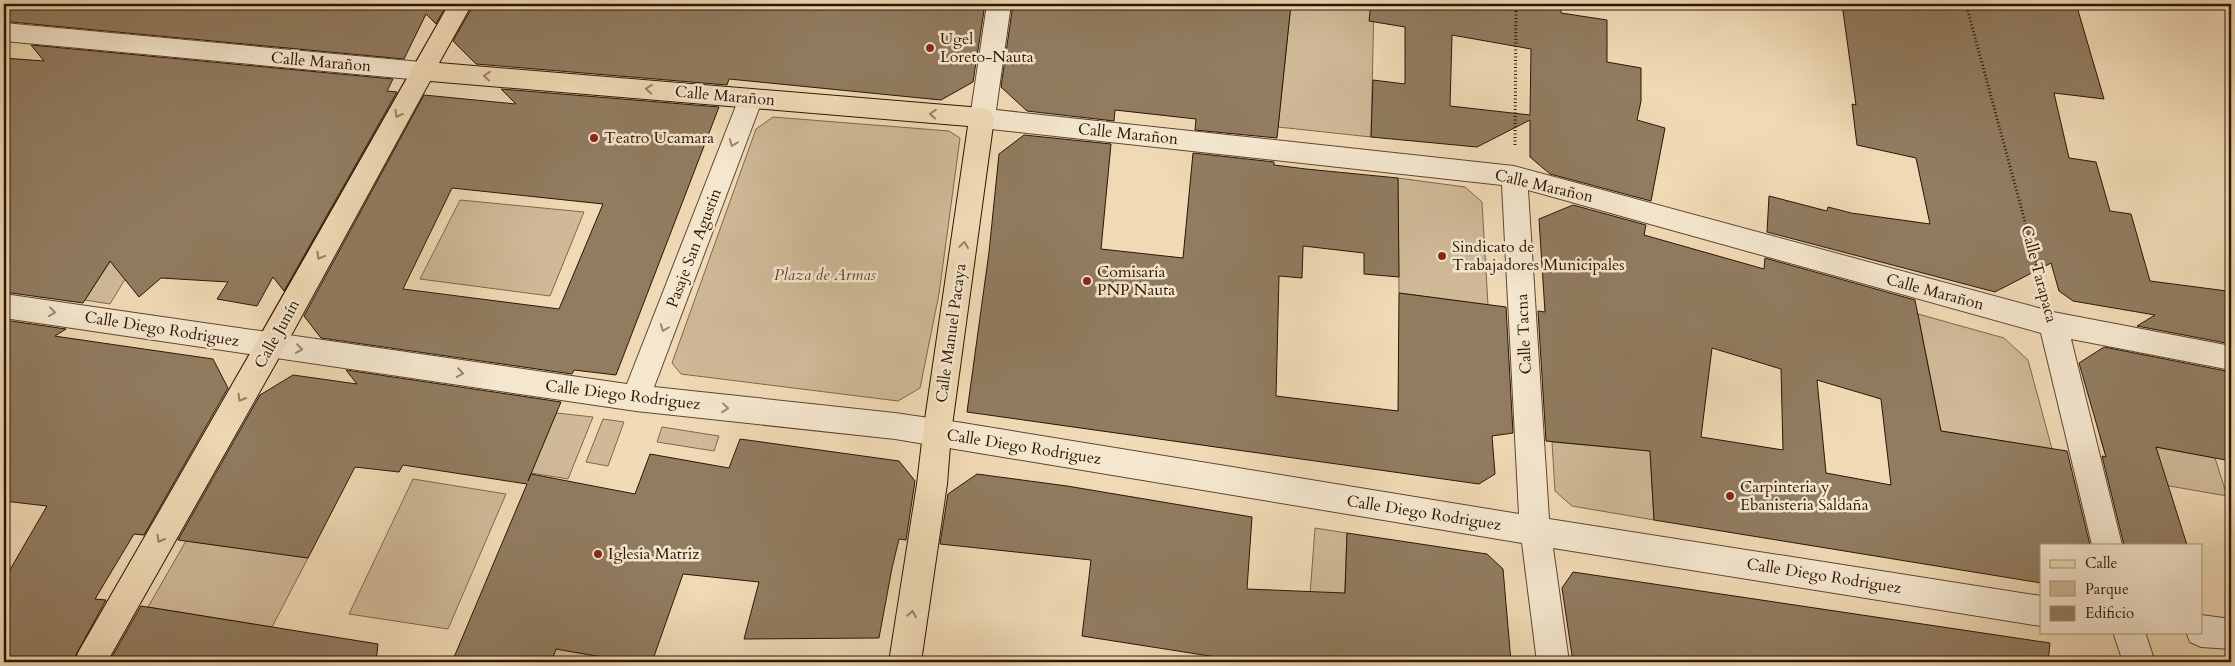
<svg xmlns="http://www.w3.org/2000/svg" width="2235" height="666" viewBox="0 0 2235 666" font-family="Cardo,serif">
	<style>
		.green { fill: #cfb997; stroke: #7d684d }
		.building { fill: #917c60; stroke: #2b1603; fill-rule: evenodd }
		.lines { fill: none; stroke-linecap: round; stroke-linejoin: round }
		.minor-casing { stroke: #5c4730; stroke-width: 2 }
		.major-casing { stroke: #2b1603; stroke-width: 2 }
		.path { stroke: #2b1603; stroke-width: 3; stroke-dasharray: 1 2.5; stroke-linecap: butt }
		.minor { fill: #f5e7cf; fill-rule: evenodd }
		.major { fill: #f0dab5; fill-rule: evenodd }
		.oneway { stroke: #978265 }
		.oneway2 { stroke: #9a8973 }
		.poi-dot { fill: #8f2418; stroke: #f5e7cf; stroke-width: 2 }
		.labels { text-anchor: middle; dominant-baseline: central; stroke-width: 5; stroke-linejoin: round; paint-order: stroke }
		.poi-label { font-size: 16px; fill: #2b1603; stroke: #f5e7cf; text-anchor: start }
		.street-label { font-size: 16px; fill: #2b1603; stroke: #f5e7cf }
		.park-label { font-size: 16px; font-style: italic; fill: #5c472f; stroke: #f5e7cf }
	</style>
	<rect width="100%" height="100%" fill="#f0dab5"/>
	<filter id="stains"><feTurbulence type="fractalNoise" baseFrequency=".004" numOctaves="4"/><feColorMatrix values="0 0 0 0 .2 0 0 0 0 .09 0 0 0 0 .02 0 0 0 .5 -.17"/></filter>
	<radialGradient id="worn" r=".72"><stop offset=".6" stop-color="#630" stop-opacity="0"/><stop offset="1" stop-color="#630" stop-opacity=".3"/></radialGradient>
	<path class="green" d="M1291 4H1374L1371 137 1278 127Z
		M773 117 949 131 960 138 939 294 920 388 898 401 681 374 672 363 756 129Z
		M1398 178 1465 187 1482 202 1488 305 1399 293Z
		M460 200 584 212 550 296 420 279Z
		M115 254 139 256 110 304 85 300Z
		M1918 314 2004 338 2028 360 2052 449 1941 431Z
		M556 413 593 417 568 479 531 473Z
		M603 419 624 422 608 466 586 462Z
		M662 427 719 436 714 451 657 442Z
		M2100 437 2215 458 2227 496 2112 476Z
		M1552 442 1650 451 1654 520 1572 506 1555 491Z
		M413 479 506 494 448 629 349 614Z
		M1315 528 1347 533 1342 662H1305Z
		M186 541 308 558 272 627 148 607Z
		M556 649 631 662H551Z"/>
	<path class="building" d="M4 4H447L436 24 426 14 404 59 11 22 4 13Z
		M474 4H985L973 82 941 100 729 79 727 85 476 64 453 41Z
		M1013 4H1291L1277 138 1195 130 1196 119 1115 110 1114 121 1027 111 1001 87Z
		M1371 4H1561V13L1607 20V62L1641 68V101L1637 120 1665 128 1651 201 1550 174 1530 157V120L1477 147 1371 137 1373 80 1405 84V27L1369 21ZM1452 35 1531 49 1530 115 1450 106Z
		M1842 4H2056L2077 7 2104 99 2054 93 2069 158 2096 162 2110 211 2131 214 2150 281 2227 291 2231 306V344L2137 326 2155 315 2073 301 2059 291 2051 263 1995 292 1767 232 1769 196 1827 211 1828 207 1851 213 1930 224 1916 158 1857 145 1852 104 1856 105Z
		M31 45 393 79 387 91 397 92 284 291 273 277 257 306 217 299 228 282 161 278 139 297 110 261 83 303 4 292V58L44 61Z
		M501 89 719 107 616 375 574 370 572 374 321 338 304 316 424 95 516 104ZM452 188 603 204 559 309 403 289Z
		M1024 135 1111 144 1101 249 1183 258 1193 153 1274 162V165L1306 169 1398 178 1399 277 1364 274V253L1303 246 1302 278 1279 276 1276 396 1398 411 1399 293 1506 307 1513 433 1492 436 1495 474 1479 484 967 412 989 252 999 154Z
		M1573 205 1646 225 1644 235 1764 269 1765 258 1915 300 1941 431 2067 451 2090 545H2041V583L1654 520 1650 451 1546 441 1538 311 1545 312 1539 219ZM1712 348 1781 369 1783 450 1701 437ZM1817 380 1881 399 1891 485 1826 473Z
		M4 320 66 329 55 336 61 337 213 359 228 388 144 535 134 534 95 599 106 600 72 662H4V580L47 506 4 501Z
		M2104 347 2231 372V461L2156 447 2187 545H2124L2102 456 2106 457 2079 363Z
		M346 370 561 402 528 481 531 474 635 494 650 454 729 468 740 439 899 461 915 481 906 540 899 539 892 568 879 638 744 639 759 582 683 574 652 662H631L556 649 551 662H452L527 484 403 465 399 472 355 467 308 558 178 540 260 395 293 375 357 384Z
		M977 474 1067 486 1252 517 1247 589 1345 593 1347 533 1487 554 1503 569 1511 662H1248L1082 636 1091 560 940 544 948 494Z
		M1573 572 2050 643 2048 662H1573L1562 588Z
		M141 606 378 644 376 662H109Z"/>
	<g class="lines">
		<defs>
			<path id="minor" d="M987 4H1011L996 110 1514 166 2053 312 2231 346V370L2071 339 2122 545H2092L2041 333 1528 190 1549 519 2041 596V626L1553 548 1569 662H1537L1522 543 895 439 636 411 4 318V294L627 384 739 98 742 91 751 89 760 91 763 98 654 387 895 413 963 423 1519 514 1502 185 982 128 973 125 970 118Z
				M4 23 421 62 430 65 433 71 430 77 421 80 4 41Z
				M2201 615 2231 619V649L2201 647 2190 642 2186 632H2201Z
				M2113 632H2145L2155 662H2123Z"/>
			<path id="major" d="M449 4H472L439 63 982 108 991 111 994 118 951 433 947 484 921 662H889L917 484 923 433 968 126 430 81 281 354 107 662H74L79 651C203 436 328 218 449 4Z"/>
		</defs>
		<use href="#minor" class="minor-casing"/>
		<use href="#major" class="major-casing"/>
		<path class="path" d="M1966 4 2043 288
			M1515 145 1516 4"/>
		<use href="#minor" class="minor"/>
		<use href="#major" class="major"/>
	</g>
	<defs><path id="oneway-chevron" d="M-2-3.5L2.5 0L-2 3.5" fill="none" stroke-width="1.6" stroke-linecap="round" stroke-linejoin="round" transform="scale(1.25)"/></defs>
	<g class="oneway">
		<use href="#oneway-chevron" transform="translate(487 76) rotate(-175)"/>
		<use href="#oneway-chevron" transform="translate(649 89) rotate(-175)"/>
		<use href="#oneway-chevron" transform="translate(398 114) rotate(119)"/>
		<use href="#oneway-chevron" transform="translate(933 114) rotate(-175)"/>
		<use href="#oneway-chevron" transform="translate(964 245) rotate(-82)"/>
		<use href="#oneway-chevron" transform="translate(320 256) rotate(119)"/>
		<use href="#oneway-chevron" transform="translate(241 398) rotate(120)"/>
		<use href="#oneway-chevron" transform="translate(160 539) rotate(120)"/>
		<use href="#oneway-chevron" transform="translate(912 614) rotate(-81)"/>
	</g>
	<g class="oneway2">
		<use href="#oneway-chevron" transform="translate(733 143) rotate(111)"/>
		<use href="#oneway-chevron" transform="translate(52 312) rotate(7)"/>
		<use href="#oneway-chevron" transform="translate(664 328) rotate(111)"/>
		<use href="#oneway-chevron" transform="translate(299 349) rotate(8)"/>
		<use href="#oneway-chevron" transform="translate(460 373) rotate(8)"/>
		<use href="#oneway-chevron" transform="translate(725 408) rotate(6)"/>
	</g>
	<g class="poi-dot">
		<circle cx="930" cy="48" r="5"/>
		<circle cx="594" cy="138" r="5"/>
		<circle cx="1442" cy="256" r="5"/>
		<circle cx="1087" cy="281" r="5"/>
		<circle cx="1730" cy="496" r="5"/>
		<circle cx="598" cy="554" r="5"/>
	</g>
	<g class="labels">
		<g class="poi-label">
			<text x="940" y="39">Ugel<tspan x="940" dy="18">Loreto-Nauta</tspan></text>
			<text x="604" y="138">Teatro Ucamara</text>
			<text x="1452" y="247">Sindicato de<tspan x="1452" dy="18">Trabajadores Municipales</tspan></text>
			<text x="1097" y="272">Comisaría<tspan x="1097" dy="18">PNP Nauta</tspan></text>
			<text x="1740" y="487">Carpinteria y<tspan x="1740" dy="18">Ebanisteria Saldaña</tspan></text>
			<text x="608" y="554">Iglesia Matriz</text>
		</g>
		<g class="street-label">
			<text transform="translate(321 62) rotate(5)">Calle Marañon</text>
			<text transform="translate(725 96) rotate(5)">Calle Marañon</text>
			<text transform="translate(1128 134) rotate(6)">Calle Marañon</text>
			<text transform="translate(1544 186) rotate(13)">Calle Marañon</text>
			<text transform="translate(694 248) rotate(-69)">Pasaje San Agustin</text>
			<text transform="translate(2039 274) rotate(75)">Calle Tarapaca</text>
			<text transform="translate(1935 292) rotate(15)">Calle Marañon</text>
			<text transform="translate(162 329) rotate(9)">Calle Diego Rodriguez</text>
			<text transform="translate(951 333) rotate(-82)">Calle Manuel Pacaya</text>
			<text transform="translate(277 334) rotate(-61)">Calle Junín</text>
			<text transform="translate(1524 334) rotate(-93)">Calle Tacna</text>
			<text transform="translate(623 395) rotate(7)">Calle Diego Rodriguez</text>
			<text transform="translate(1024 447) rotate(9)">Calle Diego Rodriguez</text>
			<text transform="translate(1424 513) rotate(9)">Calle Diego Rodriguez</text>
			<text transform="translate(1824 576) rotate(9)">Calle Diego Rodriguez</text>
		</g>
		<g class="park-label">
			<text x="825" y="275">Plaza de Armas</text>
		</g>
	</g>
	<rect width="2235" height="666" fill="none" stroke="#f0dab5" stroke-width="20"/>
	<rect x="5" y="5" width="2225" height="656" fill="none" stroke="#2b1603" stroke-width="2.5"/>
	<rect x="10" y="10" width="2215" height="646" fill="none" stroke="#2b1603"/>
	<rect x="2040" y="544" width="162" height="90" fill="#f5e7cf" stroke="#a4937d"/>
	<rect x="2050" y="560" width="25" height="8" fill="#f0dab5" stroke="#a4937d"/>
	<text x="2085" y="568" font-size="15" fill="#2b1603">Calle</text>
	<rect x="2050" y="581" width="25" height="15" fill="#cfb997" stroke="#a4937d"/>
	<text x="2085" y="594" font-size="15" fill="#2b1603">Parque</text>
	<rect x="2050" y="606" width="25" height="15" fill="#917c60" stroke="#a4937d"/>
	<text x="2085" y="618" font-size="15" fill="#2b1603">Edificio</text>
	<rect width="100%" height="100%" filter="url(#stains)"/>
	<rect width="100%" height="100%" fill="url(#worn)"/>
</svg>
